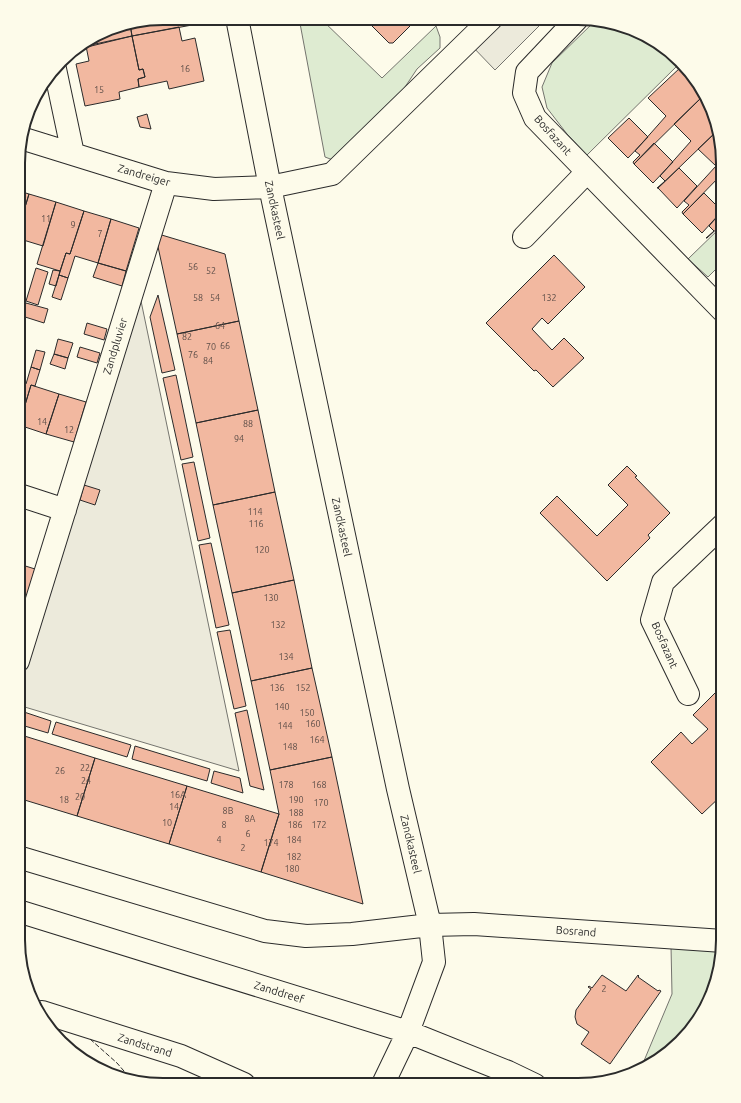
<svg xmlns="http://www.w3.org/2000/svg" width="741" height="1103" viewBox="0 0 741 1103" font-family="Ubuntu,sans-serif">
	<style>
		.green { fill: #deebd1; stroke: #74746e }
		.parking { fill: #eceadb; stroke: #74746e }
		.building { fill: #f2b8a0; stroke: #2b2b2b }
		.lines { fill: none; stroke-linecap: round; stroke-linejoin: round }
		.minor-casing { stroke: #2b2b2b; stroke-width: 24 }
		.minor { stroke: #fdfbea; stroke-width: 22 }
		.fence { stroke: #2b2b2b; stroke-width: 1; stroke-dasharray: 5 2; stroke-linecap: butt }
		.labels { text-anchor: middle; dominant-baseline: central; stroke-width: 3; stroke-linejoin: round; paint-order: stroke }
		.number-label { font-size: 9px; fill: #5d4e48 }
		.street-label { font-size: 11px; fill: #2b2b2b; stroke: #fdfbea }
		.rim { fill: none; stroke: #2b2b2b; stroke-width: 2 }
	</style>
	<rect width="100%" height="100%" fill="#fdfbea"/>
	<path class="green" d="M299 18H320L382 78 436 26 440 37V48L417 69 399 96 333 160 325 157Z
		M597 19 666 48 679 64 587 155 567 134 547 108 542 87 552 63Z
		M723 225V262L708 277 688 259Z
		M671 946 723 949 715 987 693 1028 641 1068 672 994Z"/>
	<path class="parking" d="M482 19H546L495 70 470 44Z
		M136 277 239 771 18 705V661Z"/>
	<path class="building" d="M163 18H191L192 25 132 36 130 24Z
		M365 19H416V20L393 43H389Z
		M130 24 132 36 75 50 116 26Z
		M179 27 182 41 195 38 204 81 169 89 167 81 139 87 138 79 145 77 143 69 139 70 132 36Z
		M132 36 139 70 143 69 145 77 138 79 139 87 119 92 120 99 85 106 76 64 89 61 86 46Z
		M681 67 703 96 634 164 633 162 640 155 635 151 666 116 648 98Z
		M703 96 712 107 717 131 658 188H657L665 181 660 176 691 141 674 124Z
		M147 114 151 129 140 127 137 117Z
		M629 118 648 137 628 158 608 138Z
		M717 131 723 163V173L683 214 682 212 689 205 684 201 716 166 698 149Z
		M654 143 673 162 653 183 634 164Z
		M679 168 697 186 677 208 658 188Z
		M19 191 29 194 19 227Z
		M704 193 722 211 702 233 683 214Z
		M29 194 56 202 43 246 20 239 19 243V227Z
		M56 202 84 211 70 254 66 253 60 271 37 264Z
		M723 210V223L707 238H706L714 231 709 226Z
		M84 211 111 219 98 263 75 256 68 278 59 275 66 253 70 254Z
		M111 219 139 228 126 271 98 263Z
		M155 233 225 254 239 321 177 334Z
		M554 255 585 287 548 324 542 318 532 329 552 350 564 338 584 358 553 387 536 370 534 371 486 323Z
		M98 263 126 271 122 286 93 277Z
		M36 268 48 272 38 305 26 301Z
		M53 270 60 271 56 286 49 284Z
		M59 275 68 278 61 300 52 297Z
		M158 295 175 370 162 373 150 317Z
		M26 303 48 309 44 323 22 316Z
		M239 321 258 410 196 423 177 334Z
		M87 323 107 329 104 340 84 334Z
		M58 339 73 343 68 358 54 354Z
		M80 347 100 353 97 363 77 357Z
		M36 350 45 352 40 370 31 367Z
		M54 354 68 358 65 369 50 364Z
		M31 367 40 370 35 386 31 385 19 425V382L26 384Z
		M176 375 193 457 181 460 163 378Z
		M31 385 59 394 46 434 19 425Z
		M59 394 86 402 74 442 46 434Z
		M258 410 275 492 213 505 196 423Z
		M194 462 210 538 198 541 182 464Z
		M627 466 637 476 635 477 670 513 648 535 650 538 607 581 540 513 557 496 597 536 628 505 608 485Z
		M84 485 100 490 95 505 80 500Z
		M275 492 294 580 232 593 213 505Z
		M211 543 229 625 216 628 199 545Z
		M19 564 35 569 23 609 19 608Z
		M294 580 312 668 251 681 232 593Z
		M230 630 246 706 234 709 217 632Z
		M312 668 332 757 270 770 251 681Z
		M716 692 723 699V794L702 814 651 762 681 732 692 744 708 729 693 715Z
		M18 710 51 721 48 733 18 724Z
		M247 710 264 790 250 786 235 713Z
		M56 722 131 745 127 757 52 734Z
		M18 734 95 758 77 816 18 798Z
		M135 746 210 769 207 781 132 759Z
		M332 757 363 904 261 872 279 814 270 770Z
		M95 758 187 786 169 844 77 816Z
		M214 771 240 778 243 793 211 783Z
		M187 786 279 814 261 872 169 844Z
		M602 975 626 991 638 975 639 976 638 977 658 991 659 990 661 991 610 1064 581 1044 589 1032 577 1024 575 1017 576 1010 591 989 588 987 589 986 592 988Z"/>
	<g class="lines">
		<defs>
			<path id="minor" d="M237 18 270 187 398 789 430 925 434 962 408 1032 383 1084
				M577 19 527 72 524 93 535 118 723 311
				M55 69 73 154
				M21 138 166 183 214 189 270 187 332 174 491 19
				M524 237 587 172
				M19 495 65 510
				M18 661 166 183
				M688 694 652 620 663 582 723 525
				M18 857 265 931 306 936 352 934 430 925 474 924 723 941
				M18 911 408 1032 508 1072 535 1085
				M42 1012 181 1056 244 1084"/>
		</defs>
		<use href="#minor" class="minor-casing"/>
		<use href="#minor" class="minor"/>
		<path class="fence" d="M90 1039 117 1063 130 1078"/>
	</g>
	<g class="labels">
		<g class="number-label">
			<text x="185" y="69">16</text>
			<text x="99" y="90">15</text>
			<text x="46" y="219">11</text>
			<text x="73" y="225">9</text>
			<text x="100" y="234">7</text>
			<text x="193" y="267">56</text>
			<text x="211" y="271">52</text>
			<text x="198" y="298">58</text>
			<text x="215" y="298">54</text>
			<text x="549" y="298">132</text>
			<text x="220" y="326">64</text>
			<text x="187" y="337">82</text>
			<text x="225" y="346">66</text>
			<text x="211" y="347">70</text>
			<text x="193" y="355">76</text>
			<text x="208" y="361">84</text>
			<text x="42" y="422">14</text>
			<text x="248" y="424">88</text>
			<text x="69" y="430">12</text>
			<text x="239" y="439">94</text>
			<text x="255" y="512">114</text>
			<text x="256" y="524">116</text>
			<text x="262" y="550">120</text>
			<text x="271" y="598">130</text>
			<text x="278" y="625">132</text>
			<text x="286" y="657">134</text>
			<text x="277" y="688">136</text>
			<text x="303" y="688">152</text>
			<text x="282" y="707">140</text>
			<text x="307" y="713">150</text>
			<text x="313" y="724">160</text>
			<text x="285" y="726">144</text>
			<text x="317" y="740">164</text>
			<text x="290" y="747">148</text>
			<text x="85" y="768">22</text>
			<text x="60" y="771">26</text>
			<text x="86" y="781">24</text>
			<text x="286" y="785">178</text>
			<text x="319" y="785">168</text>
			<text x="178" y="795">16A</text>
			<text x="80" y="797">20</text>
			<text x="64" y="800">18</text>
			<text x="296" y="800">190</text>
			<text x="321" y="803">170</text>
			<text x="174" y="807">14</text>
			<text x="228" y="811">8B</text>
			<text x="296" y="813">188</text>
			<text x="250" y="819">8A</text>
			<text x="167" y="823">10</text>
			<text x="224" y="825">8</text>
			<text x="295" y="825">186</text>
			<text x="319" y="825">172</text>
			<text x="248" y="834">6</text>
			<text x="219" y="840">4</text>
			<text x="294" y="840">184</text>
			<text x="271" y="843">174</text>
			<text x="243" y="848">2</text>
			<text x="294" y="857">182</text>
			<text x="292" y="869">180</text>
			<text x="604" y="989">2</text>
		</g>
		<g class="street-label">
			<text transform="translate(553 135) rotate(48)">Bosfazant</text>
			<text transform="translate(144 175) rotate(16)">Zandreiger</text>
			<text transform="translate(275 210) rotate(78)">Zandkasteel</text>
			<text transform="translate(115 346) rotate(-73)">Zandpluvier</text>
			<text transform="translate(342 527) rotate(78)">Zandkasteel</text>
			<text transform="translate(665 645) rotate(66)">Bosfazant</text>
			<text transform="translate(411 844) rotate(77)">Zandkasteel</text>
			<text transform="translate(576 931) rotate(4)">Bosrand</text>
			<text transform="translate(279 992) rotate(17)">Zanddreef</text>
			<text transform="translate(145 1045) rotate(17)">Zandstrand</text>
		</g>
	</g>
	<path d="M0 0H741V1103H0ZM163 25H578A138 138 0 0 1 716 163V940A138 138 0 0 1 578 1078H163A138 138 0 0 1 25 940V163A138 138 0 0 1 163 25Z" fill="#fdfbea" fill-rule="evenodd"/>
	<path class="rim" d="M163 25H578A138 138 0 0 1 716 163V940A138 138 0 0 1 578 1078H163A138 138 0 0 1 25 940V163A138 138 0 0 1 163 25Z"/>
</svg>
